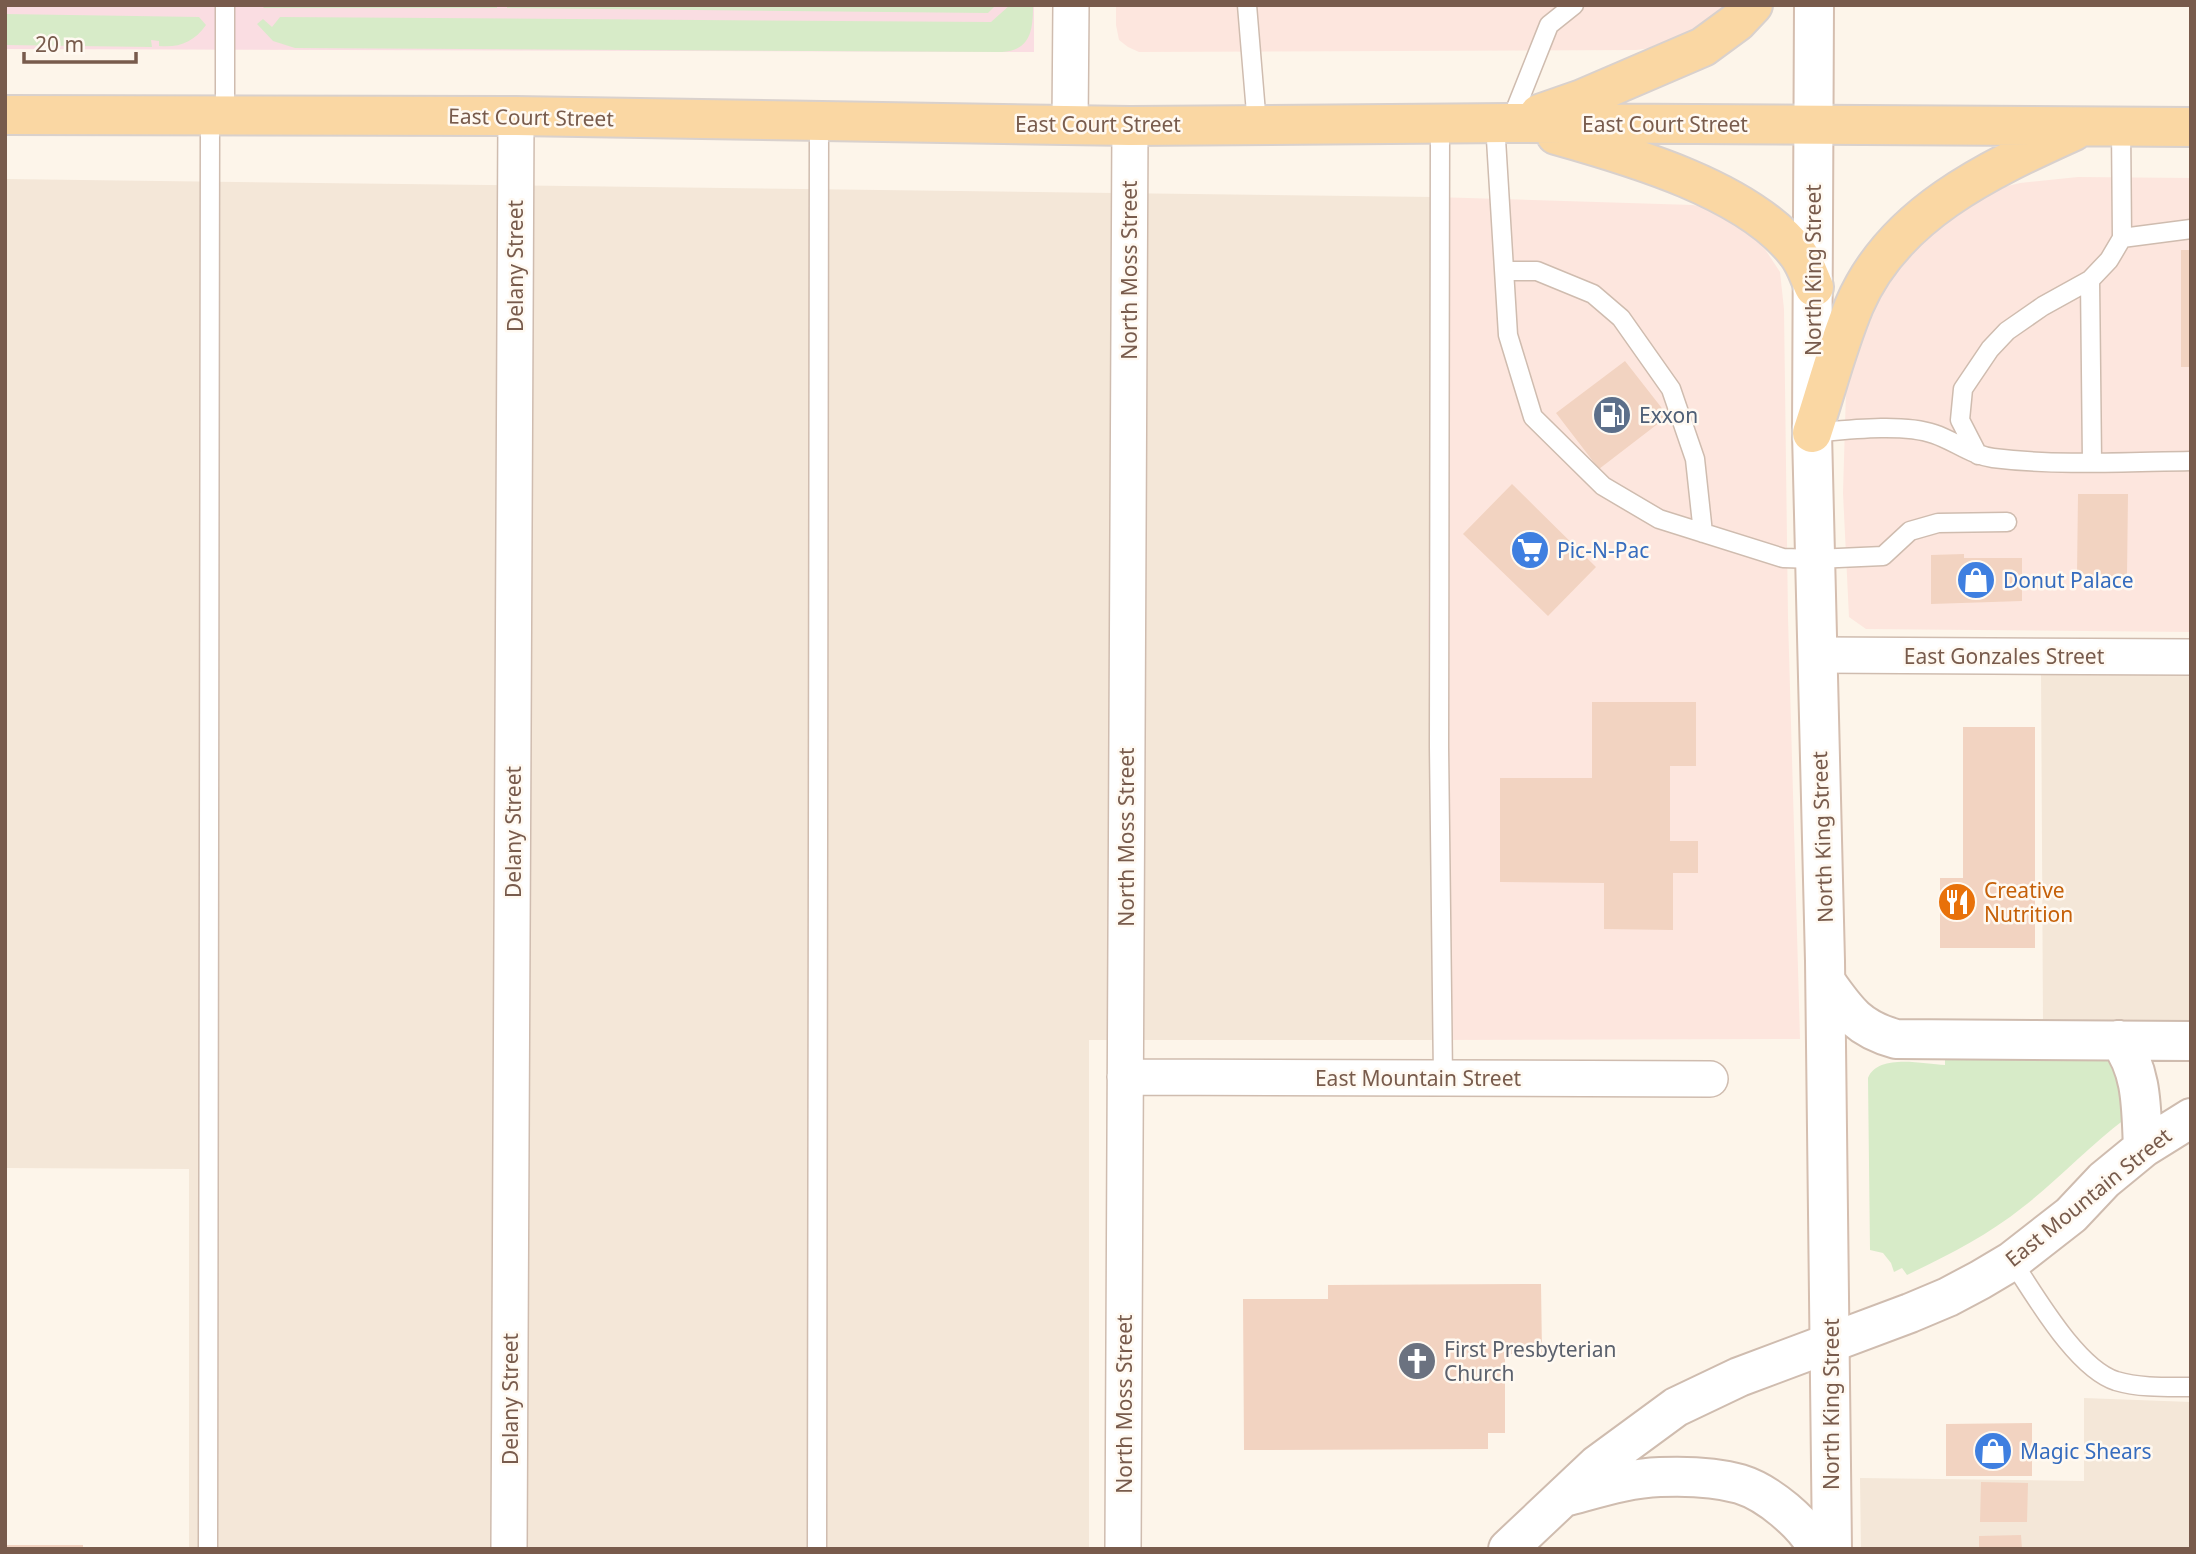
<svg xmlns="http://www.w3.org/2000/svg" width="2196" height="1554" viewBox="0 0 2196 1554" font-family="'Noto Sans',sans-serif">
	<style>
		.residential { fill: #f4e7d8 }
		.commercial { fill: #fde6de }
		.medical { fill: #fadde2 }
		.green { fill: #d7ebc8 }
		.building { fill: #f2d3c1 }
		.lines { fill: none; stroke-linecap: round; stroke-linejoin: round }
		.service-casing { stroke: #cfbcaf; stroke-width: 21 }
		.minor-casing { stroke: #cfbcaf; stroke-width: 38 }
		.tertiary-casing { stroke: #cfbcaf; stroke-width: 42 }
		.secondary-casing { stroke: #d5beaf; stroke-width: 42 }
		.primary-casing { stroke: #d9d1cd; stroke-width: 42 }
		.service { stroke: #fff; stroke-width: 18 }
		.minor { stroke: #fff; stroke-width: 35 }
		.tertiary { stroke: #fff; stroke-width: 38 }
		.secondary { stroke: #fff; stroke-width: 38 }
		.primary { stroke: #fad7a3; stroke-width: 38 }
		.labels { text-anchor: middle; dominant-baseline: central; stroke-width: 5; stroke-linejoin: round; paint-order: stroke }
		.street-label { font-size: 21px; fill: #785b4c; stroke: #fff9f1 }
		.service-label { font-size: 21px; fill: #4e5e75; stroke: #fff9f1; text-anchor: start }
		.shop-label { font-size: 21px; fill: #366cbe; stroke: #fff9f1; text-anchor: start }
		.food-label { font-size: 21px; fill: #c56008; stroke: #fff9f1; text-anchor: start }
		.worship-label { font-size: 21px; fill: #5b616d; stroke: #fff9f1; text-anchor: start }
	</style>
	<rect width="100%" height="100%" fill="#fdf5ea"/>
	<path class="residential" d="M5 179 1434 197 1428 622 1433 1040H1089V1549H189V1169L5 1168Z
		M2041 672 2191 673V1023L2043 1021Z
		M2084 1398 2191 1402V1549H1861L1860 1478 2084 1481Z"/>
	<path class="commercial" d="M1116 5H1730L1674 45 1636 50 1139 52 1128 47 1119 40 1116 25Z
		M2078 177 2191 178V632L1866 629 1849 617 1843 493 1846 391 1854 343 1868 306 1915 242 1991 190 2020 183Z
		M1434 197 1693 205 1714 210 1761 243 1780 272 1784 309 1788 618 1800 1039 1433 1040 1428 622Z"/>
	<path class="medical" d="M5 5H1034V52L5 49Z"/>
	<path class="green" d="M261 5H497V8H264Z
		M507 5H996L988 13 507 8Z
		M1010 5H1033C1033 30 1031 50 1002 52L295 48 273 41 257 24 263 19 272 27 280 17 991 22Z
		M5 14 199 17 206 25C194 42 179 48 159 46V41L151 40 152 47 5 45Z
		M1945 1055 2110 1059 2116 1065 2125 1119C2089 1146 2058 1180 2023 1207 1987 1236 1948 1255 1907 1275L1902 1268 1894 1272 1891 1263 1883 1253 1870 1250 1868 1078C1878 1053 1923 1064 1945 1065Z"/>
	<path class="building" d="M2181 250H2191V367H2181Z
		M1625 361 1668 416 1599 469 1556 413Z
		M1512 484 1596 567 1548 616 1463 534Z
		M2078 494H2128L2127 576H2111V582H2095L2096 576 2077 575Z
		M1964 554V558H2022V601L1931 604V555Z
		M1592 702H1696V766H1670V841H1698V873H1673V930L1604 929V883L1500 882V778H1592Z
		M1963 727H2035V948H1940V878H1963Z
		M1541 1284 1542 1354H1505V1433H1488V1449L1244 1450 1243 1299H1328V1285Z
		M2032 1423V1476H1946V1424Z
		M1981 1482 2028 1483 2027 1522H1980Z
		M2021 1535 2022 1549H1979V1536Z
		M5 1545H83V1549H5Z"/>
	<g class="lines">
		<defs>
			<path id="service" d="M1247 5 1257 125
				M225 115V5
				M1495 123 1508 335 1533 417 1603 486 1659 519 1783 558 1816 559 1883 556 1910 531 1938 523 2007 522
				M1510 123 1549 25 1574 5
				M1440 124 1439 747 1443 1078
				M2122 238 2191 229
				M1504 271H1537L1593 294 1621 318 1671 389 1695 459 1703 533
				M2090 280 2092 462
				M1812 433C1846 430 1902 423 1934 434 1955 441 1971 455 1993 458 2058 466 2125 462 2191 461
				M1978 455 1960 420 1963 389 1990 349 2007 331 2043 306 2090 280 2109 260 2122 238 2121 127
				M2012 1261C2035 1295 2076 1368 2116 1381 2140 1388 2166 1387 2191 1387
				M208 1549 210 116
				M817 1549 819 121"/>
			<path id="minor" d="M1070 125 1071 5
				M1818 655 2191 657
				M1125 1077 1710 1079
				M509 1549 516 116
				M1123 1549 1130 126"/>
			<path id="tertiary" d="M1826 982C1847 1012 1859 1029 1896 1039L2191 1041
				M2119 1040C2143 1072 2141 1109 2143 1148
				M1564 1497C1595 1489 1628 1478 1660 1477 1685 1476 1716 1477 1740 1484 1769 1493 1804 1523 1818 1549
				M1508 1549 1597 1465 1676 1407 1739 1377 1910 1313 1948 1297 1980 1280 2012 1261 2071 1215 2104 1180 2143 1148 2191 1118"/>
			<path id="secondary" d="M1814 5 1812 433 1825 961 1832 1549"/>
			<path id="primary" d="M1539 114 1582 99 1703 47 1737 22 1753 5
				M5 115 516 116 1130 126 1510 123 2191 127
				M1556 135C1631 156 1749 190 1797 253 1805 263 1809 276 1814 287
				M1812 433C1826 391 1837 347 1854 306 1893 214 1988 170 2074 131"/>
		</defs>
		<use href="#service" class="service-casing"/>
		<use href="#minor" class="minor-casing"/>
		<use href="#tertiary" class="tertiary-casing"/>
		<use href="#secondary" class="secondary-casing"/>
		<use href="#primary" class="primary-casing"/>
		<use href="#service" class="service"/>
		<use href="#minor" class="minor"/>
		<use href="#tertiary" class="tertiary"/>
		<use href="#secondary" class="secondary"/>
		<use href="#primary" class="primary"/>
	</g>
	<defs>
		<symbol id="fuel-disc" viewBox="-11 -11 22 22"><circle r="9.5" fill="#5c6f8a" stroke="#fff9f1"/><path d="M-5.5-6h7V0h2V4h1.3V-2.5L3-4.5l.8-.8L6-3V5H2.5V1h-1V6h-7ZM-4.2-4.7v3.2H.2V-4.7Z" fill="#fff"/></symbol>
		<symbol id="supermarket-disc" viewBox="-11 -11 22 22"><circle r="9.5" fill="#3f7fe0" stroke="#fff9f1"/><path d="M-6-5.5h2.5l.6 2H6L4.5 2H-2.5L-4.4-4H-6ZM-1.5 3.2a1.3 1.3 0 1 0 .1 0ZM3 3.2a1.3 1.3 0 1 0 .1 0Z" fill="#fff"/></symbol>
		<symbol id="shop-disc" viewBox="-11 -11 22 22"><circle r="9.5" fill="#3f7fe0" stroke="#fff9f1"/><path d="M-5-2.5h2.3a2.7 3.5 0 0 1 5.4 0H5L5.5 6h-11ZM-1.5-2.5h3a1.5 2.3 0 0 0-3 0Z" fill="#fff"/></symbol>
		<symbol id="restaurant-disc" viewBox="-11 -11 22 22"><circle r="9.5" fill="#e8710a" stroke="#fff9f1"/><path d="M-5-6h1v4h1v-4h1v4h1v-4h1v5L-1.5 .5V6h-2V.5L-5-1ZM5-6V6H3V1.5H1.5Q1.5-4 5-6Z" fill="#fff"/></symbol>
		<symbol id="church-disc" viewBox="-11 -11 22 22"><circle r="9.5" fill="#6b7280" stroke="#fff9f1"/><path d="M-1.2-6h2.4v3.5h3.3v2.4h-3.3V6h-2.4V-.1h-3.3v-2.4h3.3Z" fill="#fff"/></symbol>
	</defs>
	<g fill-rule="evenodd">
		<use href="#fuel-disc" x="1590" y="393" width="44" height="44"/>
		<use href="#supermarket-disc" x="1508" y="528" width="44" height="44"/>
		<use href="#shop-disc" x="1954" y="558" width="44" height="44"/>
		<use href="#restaurant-disc" x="1935" y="880" width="44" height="44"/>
		<use href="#church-disc" x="1395" y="1339" width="44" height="44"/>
		<use href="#shop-disc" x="1971" y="1429" width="44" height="44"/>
	</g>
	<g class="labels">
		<g class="street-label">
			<text transform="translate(531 117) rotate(1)">East Court Street</text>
			<text x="1098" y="124">East Court Street</text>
			<text x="1665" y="124">East Court Street</text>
			<text transform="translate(515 266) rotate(-90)">Delany Street</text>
			<text transform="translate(1129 270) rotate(-90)">North Moss Street</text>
			<text transform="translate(1813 270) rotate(-90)">North King Street</text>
			<text x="2004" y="656">East Gonzales Street</text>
			<text transform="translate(513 832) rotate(-90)">Delany Street</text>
			<text transform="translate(1126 837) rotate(-90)">North Moss Street</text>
			<text transform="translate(1822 837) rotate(-92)">North King Street</text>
			<text x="1418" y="1078">East Mountain Street</text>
			<text transform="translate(2088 1197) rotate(-39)">East Mountain Street</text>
			<text transform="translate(510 1399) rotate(-90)">Delany Street</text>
			<text transform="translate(1124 1404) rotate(-90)">North Moss Street</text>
			<text transform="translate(1831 1404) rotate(-90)">North King Street</text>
		</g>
		<g class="service-label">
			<text x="1639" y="415">Exxon</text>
		</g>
		<g class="shop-label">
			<text x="1557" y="550">Pic-N-Pac</text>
			<text x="2003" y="580">Donut Palace</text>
			<text x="2020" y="1451">Magic Shears</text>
		</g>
		<g class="food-label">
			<text x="1984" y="890">Creative<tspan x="1984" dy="24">Nutrition</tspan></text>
		</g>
		<g class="worship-label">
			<text x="1444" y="1349">First Presbyterian<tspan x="1444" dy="24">Church</tspan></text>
		</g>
	</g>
	<rect width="2196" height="1554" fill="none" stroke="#785b4c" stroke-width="14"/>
	<path d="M24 52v10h112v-10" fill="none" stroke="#785b4c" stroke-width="3.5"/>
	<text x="35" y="52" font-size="21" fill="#785b4c" stroke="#fff9f1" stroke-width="5" paint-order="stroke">20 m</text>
</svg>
